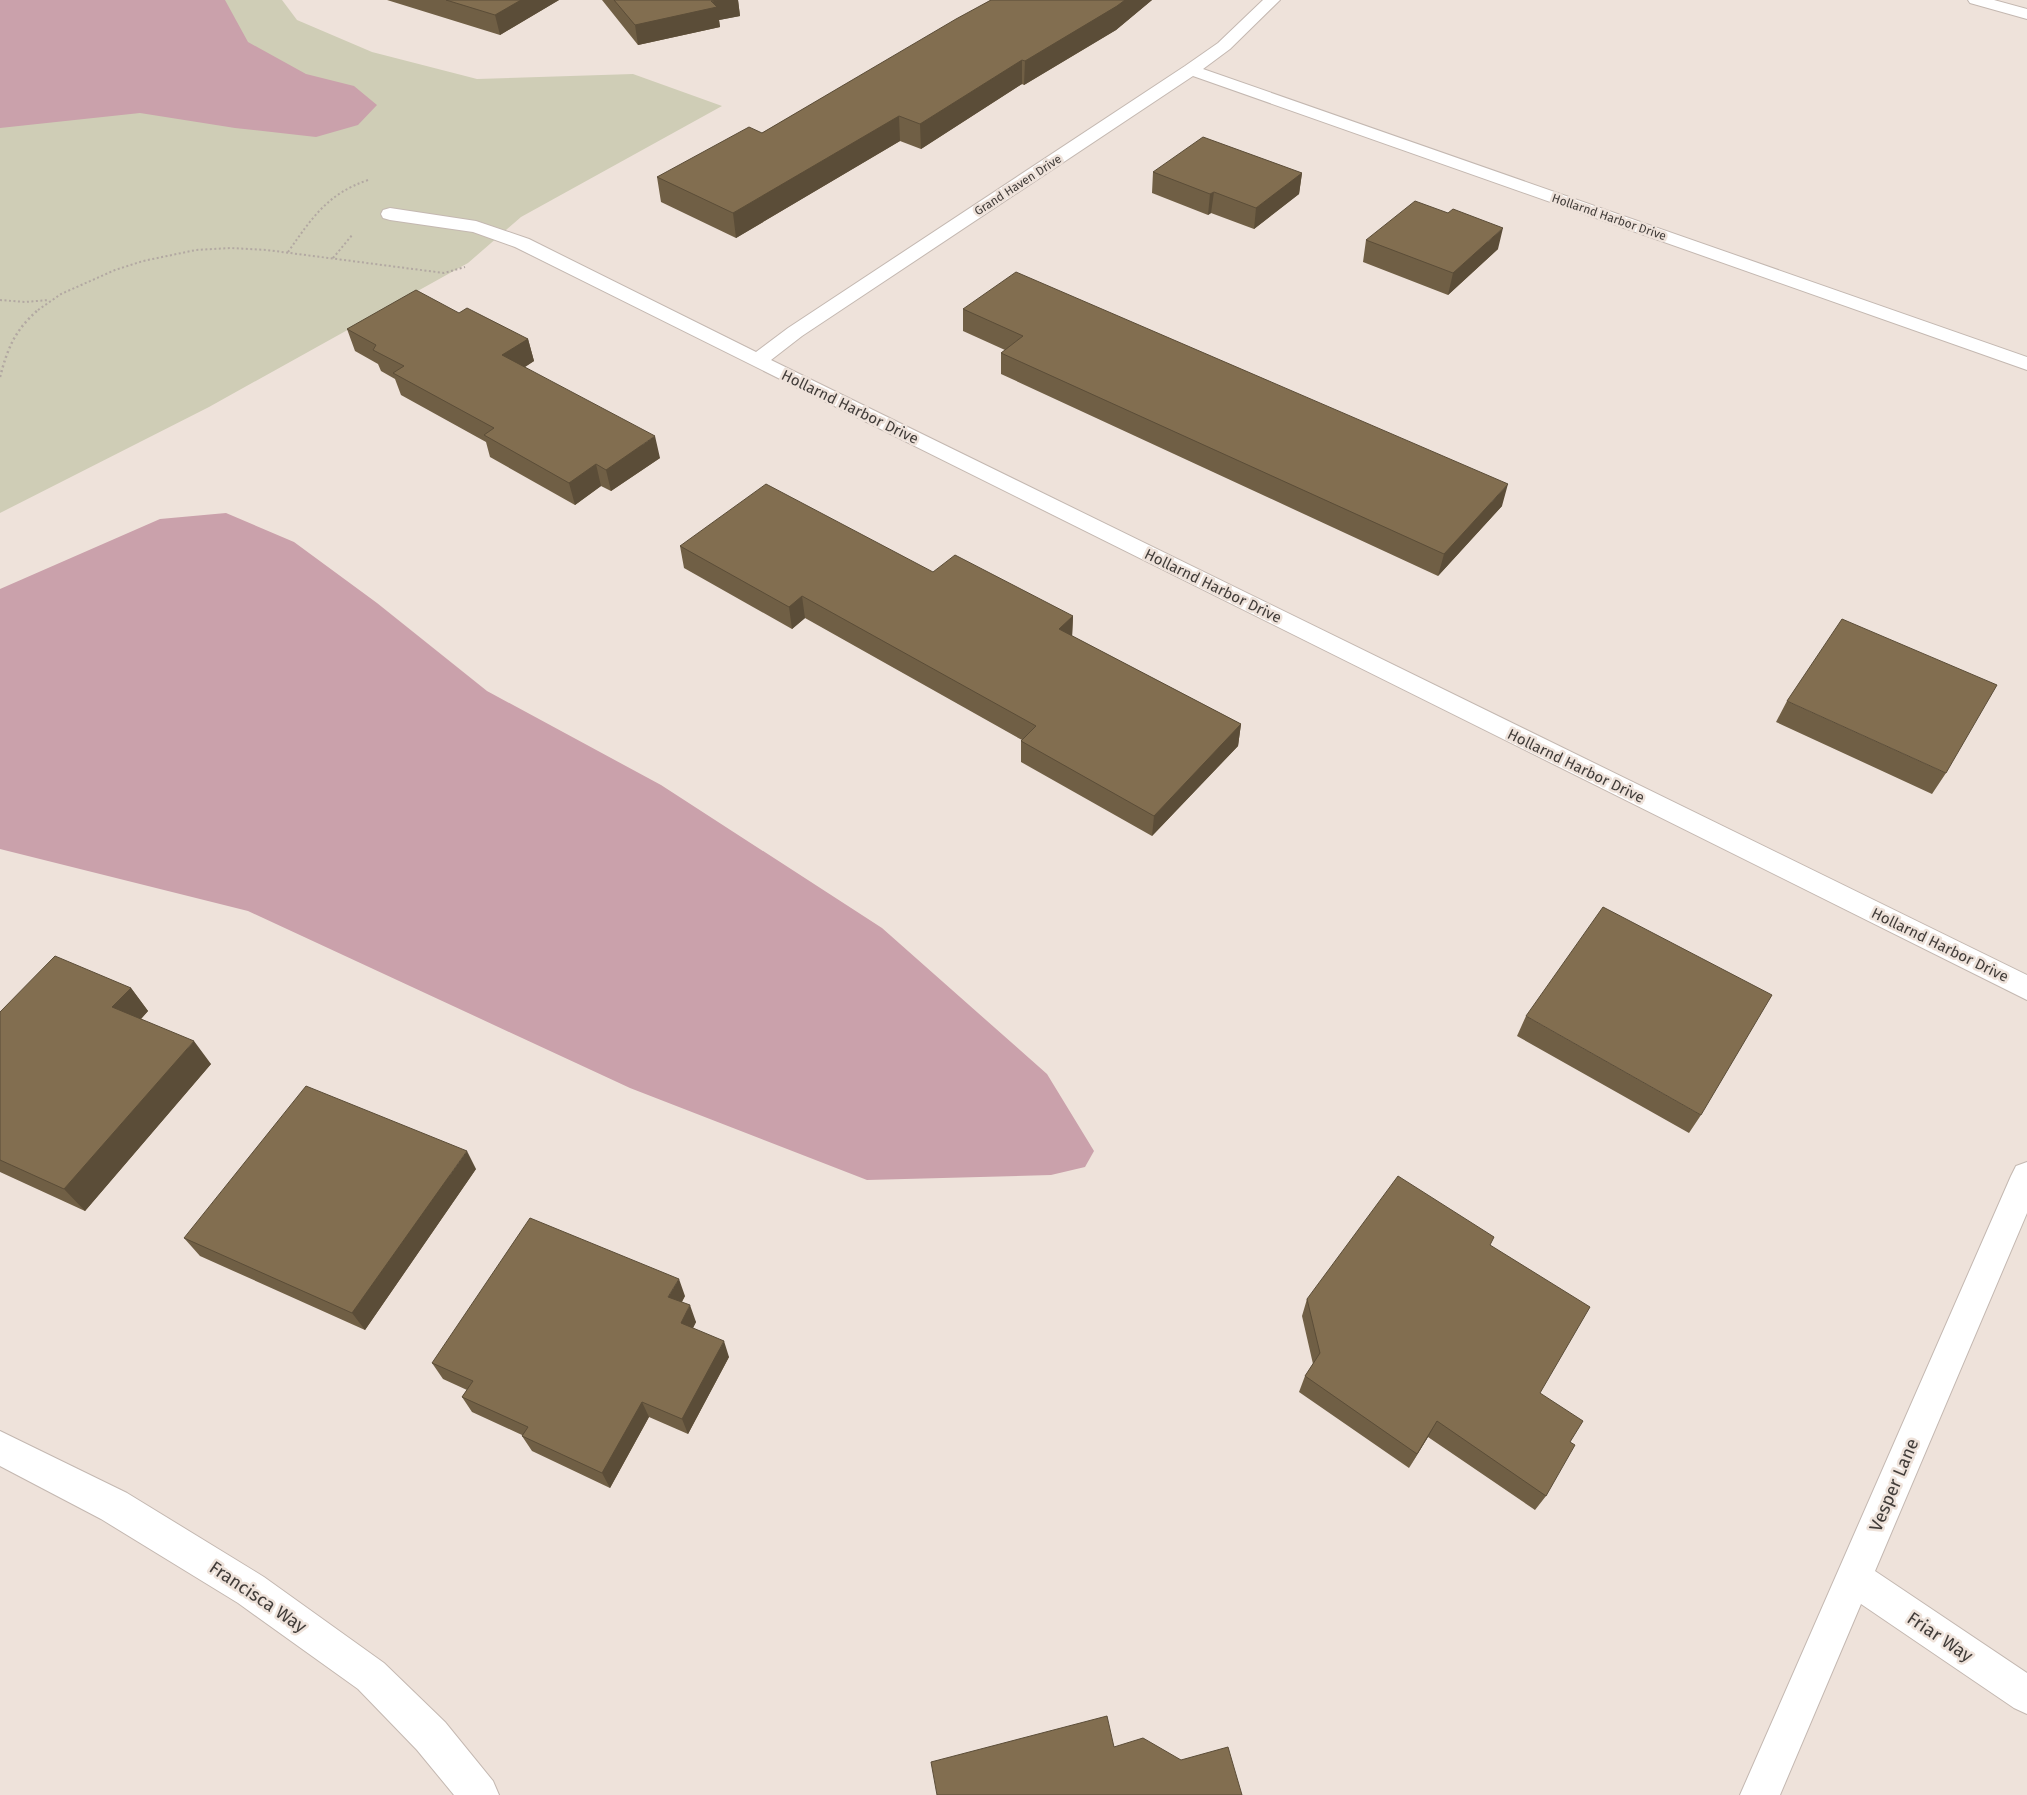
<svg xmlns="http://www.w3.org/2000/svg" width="2027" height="1795" viewBox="0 0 2027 1795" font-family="'Fira Sans',sans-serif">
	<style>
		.green { fill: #cfcdb6 }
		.water { fill: #caa1ab }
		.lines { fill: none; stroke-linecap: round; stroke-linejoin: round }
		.minor-casing { stroke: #c4b8b1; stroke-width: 2 }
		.path-far1 { stroke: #b2a8a2; stroke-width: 2; stroke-dasharray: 2 2.5; stroke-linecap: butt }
		.path { stroke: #b2a8a2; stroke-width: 2.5; stroke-dasharray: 2 3; stroke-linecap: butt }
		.minor { fill: #fff; fill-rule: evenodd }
		.wall { fill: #705f45 }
		.shaded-wall { fill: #5b4d38 }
		.building { fill: #826e50; stroke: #5b4d38 }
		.labels { text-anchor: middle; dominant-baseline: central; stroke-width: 5; stroke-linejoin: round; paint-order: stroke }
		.far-street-label { font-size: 12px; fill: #413c39; stroke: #eee2da }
		.street-label { font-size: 15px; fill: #413c39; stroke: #eee2da }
		.near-street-label { font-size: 18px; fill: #413c39; stroke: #eee2da }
	</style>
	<rect width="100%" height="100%" fill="#eee2da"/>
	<path class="green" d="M0 0H282L297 20 372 52 477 79 633 74 722 106 521 217 468 263 209 407 0 513Z"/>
	<path class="water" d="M0 0H225L248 42 306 74 354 86 377 105 358 125 316 137 235 128 140 113 0 128Z
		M226 513 294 542 377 603 487 691 661 785 882 928 1047 1074 1094 1151 1085 1167 1051 1175 867 1180 630 1088 248 911 0 849V589L160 519Z"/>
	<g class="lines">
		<defs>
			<path id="minor" d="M1263 0H1280L1230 49 1203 69 2027 357V370L1193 76 802 336 771 360 2027 975V1000L515 247 473 232 390 220 383 218 381 214 383 210 390 208 476 221 529 239 756 352 788 328 1185 66 1218 43Z
				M1968 0H1994L2027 9V19L1970 3Z
				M2027 1162V1213L1875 1571 2027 1673V1714L2014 1708 1861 1604 1780 1795H1740L2011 1176 2016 1166Z
				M0 1431 127 1493 264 1577 384 1663 445 1722 493 1781 499 1795H454L417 1750 358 1689 238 1603 101 1519 0 1466Z"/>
		</defs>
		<use href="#minor" class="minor-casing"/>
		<path class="path-far1" d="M288 252C312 218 327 194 368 180
			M333 258 353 234
			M0 300 25 302 49 300
			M38 310 61 294 115 270 143 261 196 250 230 248 267 250 444 273 465 267"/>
		<path class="path" d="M0 377C8 347 15 330 39 309"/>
		<use href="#minor" class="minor"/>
	</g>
	<path class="wall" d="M387 0H559L500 35Z
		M602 0H738L740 16 719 20 720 27 638 45Z
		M991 0H1152L1116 30 1024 85 1022 84 921 149 900 141 736 238 661 202 657 177 762 133Z
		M1153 172 1302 173 1299 194 1254 229 1211 213 1208 215 1152 193Z
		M1448 213 1498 249 1448 295 1363 262 1366 240Z
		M963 309 1502 506 1438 576 1001 374V353L1005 350 963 331Z
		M459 313 528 339 534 361 525 367 660 458 611 491 601 486 575 505 490 457 486 442 401 395 395 379 381 371 378 364 355 351 347 329Z
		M680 546 933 572 1073 616 1072 636 1241 724 1238 746 1152 836 1021 762V741L1022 740 805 618 792 629 684 568Z
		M1787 701 1946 773 1932 794 1776 722Z
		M131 988 148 1011 141 1019 211 1064 85 1211 0 1172V1012Z
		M1526 1016 1701 1115 1689 1133 1517 1036Z
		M476 1169 365 1330 200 1256 184 1238Z
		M1490 1245 1540 1393 1570 1442 1546 1496 1535 1510 1428 1437 1409 1468 1299 1392 1305 1376 1313 1364 1302 1316 1307 1299Z
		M685 1296 682 1302 696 1322 693 1328 729 1357 688 1434 649 1417 610 1488 532 1451 522 1436V1435L472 1412 462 1397 467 1390 443 1379 432 1363Z"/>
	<path class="shaded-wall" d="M521 0H559L500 35 495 15Z
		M718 0H738L740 16 719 20 720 27 638 45 635 25Z
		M1125 0H1152L1116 30 1024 85 1025 61Z
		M1022 60V84L921 149 920 124Z
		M899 116 900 141 736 238 733 213Z
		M1302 173 1299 194 1254 229 1256 208Z
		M1214 192 1211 213 1208 215 1210 194Z
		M1503 228 1498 249 1448 295 1453 273Z
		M528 339 534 361 509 377 502 355Z
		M655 436 660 458 611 491 606 470Z
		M596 464 601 486 575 505 569 483Z
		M1508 484 1502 506 1438 576 1444 554Z
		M802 596 805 618 792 629 789 607Z
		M1073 616 1072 638 1059 629Z
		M1241 724 1238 746 1152 836 1154 816Z
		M131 988 148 1011 130 1031 112 1007Z
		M194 1041 211 1064 85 1211 64 1189Z
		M467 1151 476 1169 365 1330 352 1313Z
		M679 1279 685 1296 675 1313 668 1297Z
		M690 1305 696 1322 687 1339 681 1323Z
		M724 1341 729 1357 688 1434 682 1419Z
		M642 1402 649 1417 610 1488 602 1473Z
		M1437 1421 1428 1437 1409 1468 1417 1454Z"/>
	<path class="building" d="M446 0H521L495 15Z
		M614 0H718L711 1 717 7 635 25Z
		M991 0H1125L1117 6 1025 61 1022 60 920 124 899 116 733 213 657 177 749 127 762 133 956 19Z
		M1203 137 1302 173 1256 208 1214 192 1210 194 1153 172Z
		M1415 201 1448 213 1453 209 1503 228 1453 273 1366 240Z
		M1016 272 1508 484 1444 554 1001 353 1023 336 963 309Z
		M416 290 459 313 467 308 528 339 502 355 655 436 606 470 596 464 569 483 484 435 494 428 393 373 404 366 373 350 376 345 347 329Z
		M766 484 933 572 955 555 1073 616 1059 629 1241 724 1154 816 1021 741 1036 726 802 596 789 607 680 546Z
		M1842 619 1997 685 1946 773 1787 701Z
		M1603 907 1772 995 1701 1115 1526 1016Z
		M55 956 131 988 112 1007 194 1041 64 1189 0 1160V1012Z
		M306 1086 467 1151 352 1313 184 1238Z
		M1398 1176 1494 1237 1490 1245 1590 1307 1540 1393 1583 1421 1570 1442 1575 1445 1546 1496 1437 1421 1417 1454 1305 1376 1320 1353 1307 1299Z
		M530 1218 679 1279 668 1297 690 1305 681 1323 724 1341 682 1419 642 1402 602 1473 522 1436 528 1427 462 1397 473 1381 432 1363Z
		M1107 1716 1114 1747 1143 1738 1181 1760 1228 1747 1242 1795H937L931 1762Z"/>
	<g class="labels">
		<g class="far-street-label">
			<text transform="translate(1018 185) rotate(-33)">Grand Haven Drive</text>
			<text transform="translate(1609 217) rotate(19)">Hollarnd Harbor Drive</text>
		</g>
		<g class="street-label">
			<text transform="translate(850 407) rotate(26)">Hollarnd Harbor Drive</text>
			<text transform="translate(1213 586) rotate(26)">Hollarnd Harbor Drive</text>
			<text transform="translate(1576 766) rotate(26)">Hollarnd Harbor Drive</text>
			<text transform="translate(1940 945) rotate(26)">Hollarnd Harbor Drive</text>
		</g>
		<g class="near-street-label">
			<text transform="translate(1894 1485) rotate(-67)">Vesper Lane</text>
			<text transform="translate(258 1597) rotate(34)">Francisca Way</text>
			<text transform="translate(1940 1637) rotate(34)">Friar Way</text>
		</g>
	</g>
</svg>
